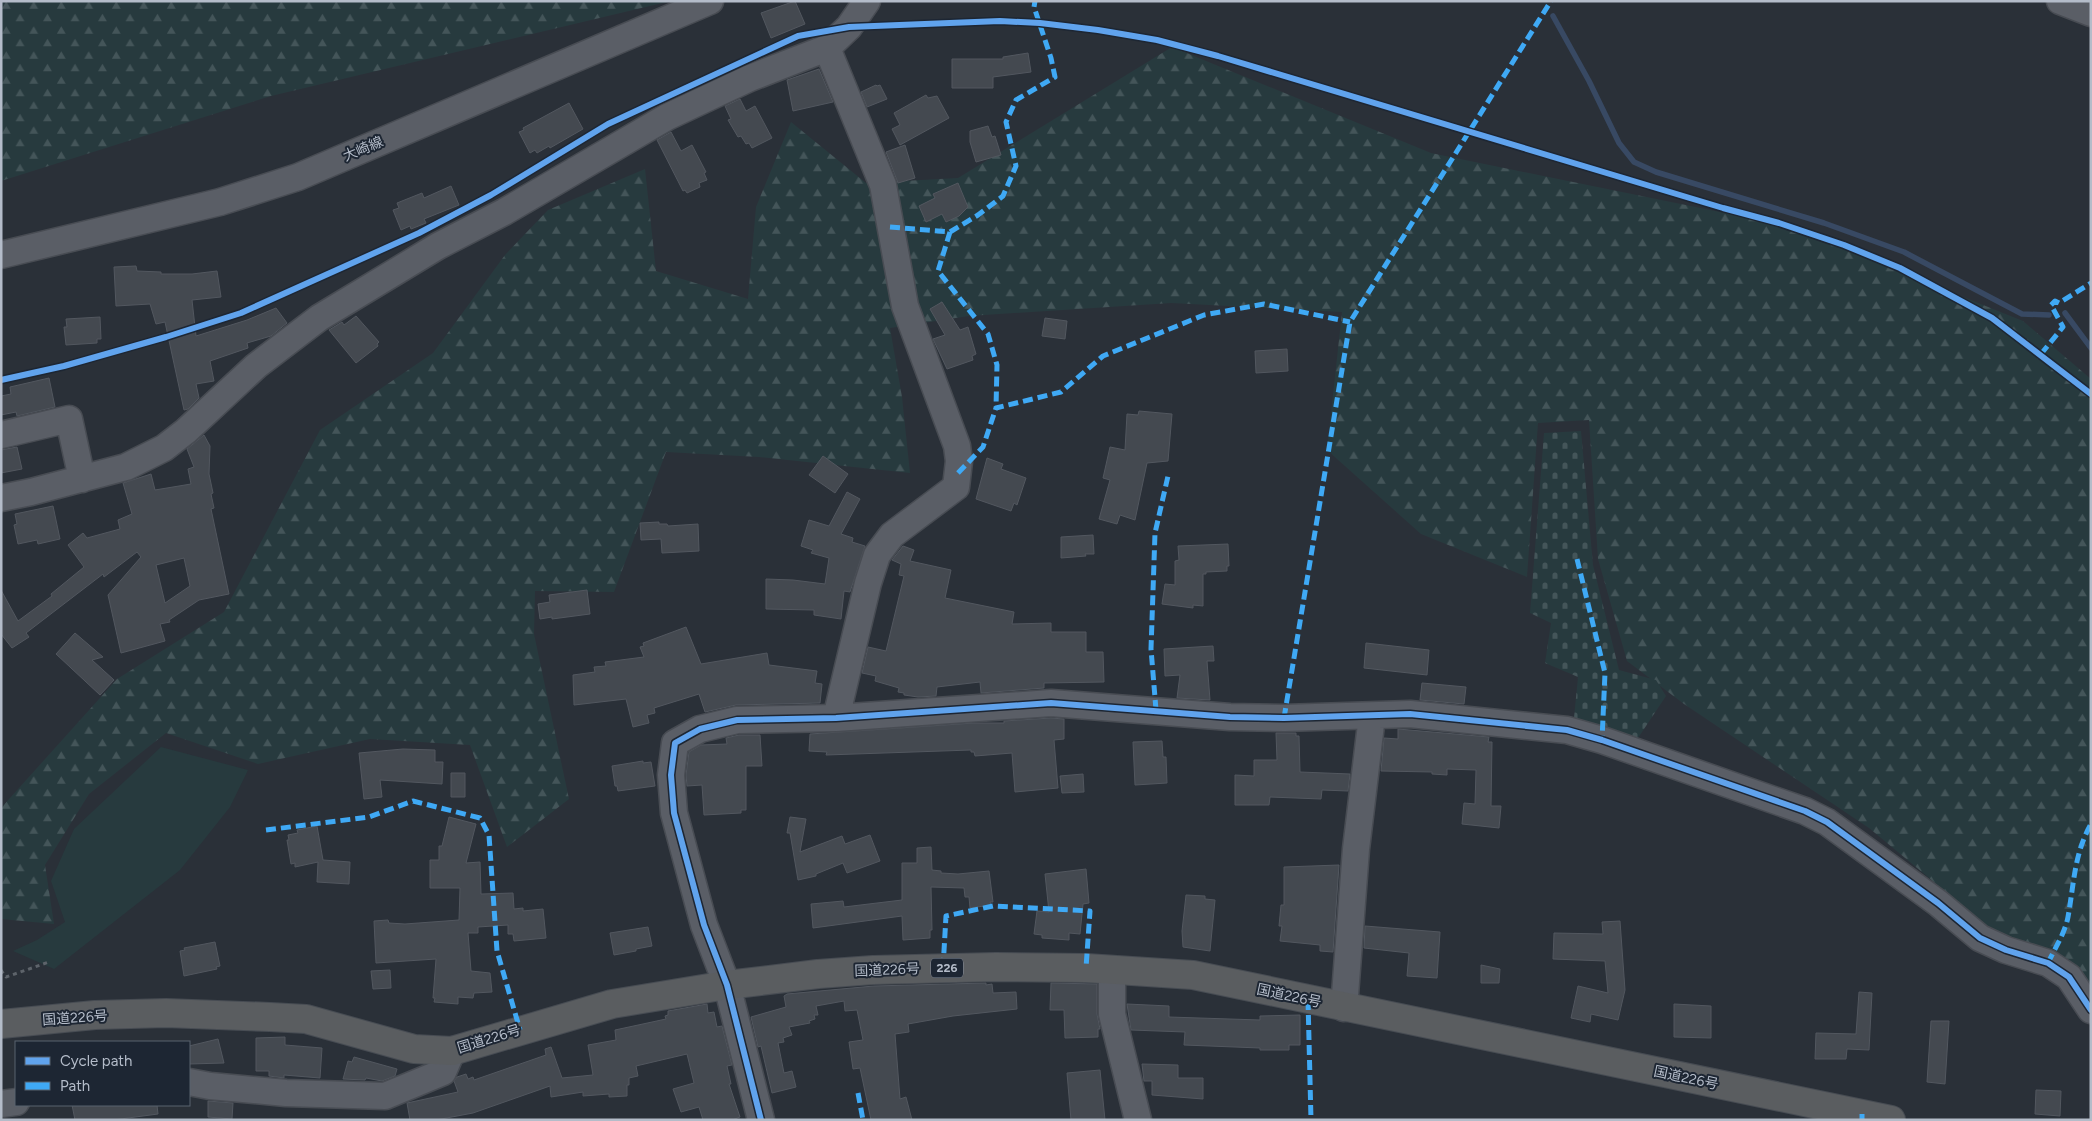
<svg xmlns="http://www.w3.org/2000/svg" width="2092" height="1121" viewBox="0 0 2092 1121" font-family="Figtree,'Noto Sans JP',sans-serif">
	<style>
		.green { fill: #273a3e }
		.forest { fill: url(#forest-firs) }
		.cemetery { fill: url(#cemetery-stones) }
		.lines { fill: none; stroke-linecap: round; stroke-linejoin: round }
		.stream { stroke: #384963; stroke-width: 5.5 }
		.building { fill: #444950; stroke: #52575f; fill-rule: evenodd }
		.minor-casing { stroke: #484c53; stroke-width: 29 }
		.highway-casing { stroke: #474c53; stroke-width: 30 }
		.path { stroke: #5d636a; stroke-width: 3; stroke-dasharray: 4 4; stroke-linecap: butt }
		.minor { stroke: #5a5e66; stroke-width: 26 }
		.highway { stroke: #5a5d60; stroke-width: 28 }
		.quiet { stroke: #3fa9f5; stroke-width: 5; stroke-dasharray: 10 5; stroke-linecap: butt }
		.cycleway-casing { stroke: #1d2633; stroke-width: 9 }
		.cycleway { stroke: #60a3ed; stroke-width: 6 }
		.labels { text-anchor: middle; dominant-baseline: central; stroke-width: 4; stroke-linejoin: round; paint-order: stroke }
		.shield { fill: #1d2633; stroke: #878f9c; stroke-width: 1 }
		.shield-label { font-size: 12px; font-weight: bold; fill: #b4bcc9 }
		.street-label { font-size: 14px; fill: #b4bcc9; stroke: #1d2633 }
	</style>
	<defs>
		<pattern id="forest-firs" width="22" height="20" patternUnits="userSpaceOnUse" patternTransform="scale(1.25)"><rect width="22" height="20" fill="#273a3e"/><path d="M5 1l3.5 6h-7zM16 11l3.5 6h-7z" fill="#445559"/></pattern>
		<pattern id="cemetery-stones" width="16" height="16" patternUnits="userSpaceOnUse" patternTransform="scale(1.25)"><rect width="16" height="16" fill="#273a3e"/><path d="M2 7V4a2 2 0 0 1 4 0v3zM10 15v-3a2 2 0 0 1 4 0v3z" fill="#445559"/></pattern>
	</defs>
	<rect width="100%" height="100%" fill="#2a3038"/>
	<path class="green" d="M161 747 248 770 230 807 180 870 54 969 13 951 37 940 65 922 51 881 74 829Z"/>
	<path class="forest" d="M1 1H671L271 96 1 181Z
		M1172 47 1431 153 1784 225 2023 321 2091 379V987L2071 996 1869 828 1684 704 1627 661 1598 559 1589 420 1538 423 1527 577 1421 534 1327 450 1342 312 1171 303 969 316 890 328 902 397 910 473 759 457 666 452 614 592 535 591 534 634 569 799 507 847 470 745 370 739 258 764 166 733 89 794 45 865 54 924 1 919V808L117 679 224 612 320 430 433 353 505 255 548 210 645 169 656 271 748 299 756 207 791 122 866 183 958 178Z"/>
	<path class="cemetery" d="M1581 431 1593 565 1619 670 1656 680 1666 696 1636 741 1573 728 1578 677 1545 663 1551 623 1530 613 1544 433Z"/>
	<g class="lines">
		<path class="stream" d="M1553 16 1589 81 1619 143 1634 162 1656 172 1824 223 1904 252 2022 314 2049 315
			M2065 313 2091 348"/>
	</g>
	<path class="building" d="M795 1 805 24 771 38 761 13Z
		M1028 53 1031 72 993 77V88H952V59H1003V57Z
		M819 69 833 102 793 111 787 80Z
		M876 85 877 86 880 85 887 99 867 107 861 92Z
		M926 95 928 98 937 96 949 118 900 145 892 129 900 125 894 113Z
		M740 99 746 111 755 106 772 138 752 148 749 143 746 144 741 136 738 137 728 120 731 119 725 106Z
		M569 103 583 129 550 148 549 146 537 153 535 150 530 153 519 132 524 130 523 128Z
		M988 126 992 137 995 136 1001 155 976 162 970 142V131Z
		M671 132 681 151 692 145 706 172 704 173 707 180 699 183 700 187 687 193 685 190 683 191 657 140Z
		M905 145 915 178 898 183 886 152Z
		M958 183 968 207 959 216 946 222 942 214 926 222 919 206 935 198 933 194Z
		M451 186 459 205 424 219 426 223 411 229 410 226 401 230 393 210 399 208 397 203 422 193 424 198Z
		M136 266 137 271 161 272V274H192L217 271 221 297 192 300 196 336 247 320 276 308 287 323 271 336 247 343 248 348 210 361 214 381 196 384 199 398 188 409 184 410 165 322 156 324 150 304 116 306 114 267Z
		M942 302 960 330 968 327 976 354 972 356 973 360 947 369 933 339 945 335 930 309Z
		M356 316 379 342 377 344 378 346 356 363 329 330 342 322 344 325Z
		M100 317 101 339H97V343L66 345 64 327H67L66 319Z
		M1045 318 1067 321 1065 339 1042 336Z
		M1287 349 1288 371 1256 373 1255 351Z
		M49 378 55 407 17 416 16 412 1 415V396L11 394 10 387Z
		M1139 411 1172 414 1168 461 1147 463 1135 520 1120 515 1117 524 1099 519 1110 480 1103 478 1110 447 1125 450 1127 414 1138 415Z
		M204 435 210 446 209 474 213 493 211 494 214 508 211 509 229 594 199 600 169 620 170 622 160 624 165 641 121 653 108 595 141 557 137 552 104 577 103 574 26 633 29 637 12 648 1 634V590L18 621 52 596 51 594 84 567 68 545 83 533 87 538 120 529 118 520 132 514 123 483 151 474 155 490 191 484 188 469 194 467 187 449ZM184 558 190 586 165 603 156 565Z
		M17 447 22 469 1 473V450Z
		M823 456 848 474 835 493 809 475Z
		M987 458 1003 464 1001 469 1026 478 1017 505 1014 503 1011 511 976 499Z
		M847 492 860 499 841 534 853 538 852 542 865 546 850 592 844 591 841 619 814 615V610L766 609V579L793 580 825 584 829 558 811 553 813 550 801 546 809 520 829 526Z
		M53 506 60 539 38 544 37 540 18 544 14 525 17 524 15 514Z
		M659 522V524H667L668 526 698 524 699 551 662 553 661 539 641 540 640 523Z
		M1093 535 1094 554H1085L1086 556 1061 558V537Z
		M1228 544 1229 566H1227V571L1206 572V574H1203V606L1193 605V608L1162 604 1165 584 1175 585V561L1179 560 1178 546Z
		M903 546 914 550 910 561 951 570 945 598 1014 612 1012 624 1051 623V632H1086V652H1103L1104 682 1044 683V688L981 693 980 682 937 687 936 696 918 697 904 695V693L898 692 899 688 875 681 876 676 862 673 868 647 886 651 904 576 899 575 901 564 892 560Z
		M587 590 590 614 552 619V617L540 619 538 604 550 602 549 595Z
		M686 627 701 664 767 653 769 665 817 671 815 683 822 684 820 703 736 705 705 712 699 694 654 708 655 713 647 715 649 723 633 727 626 699 574 705 573 675 595 672 594 667 606 666 605 662 644 657 640 647 644 646 643 643Z
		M75 633 103 657 92 660 114 680 100 695 56 654Z
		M1366 643 1429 650 1427 675 1364 668Z
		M1213 646 1214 661H1207L1210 700 1177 698 1180 675 1165 676 1164 649Z
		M1422 683 1466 687 1464 704 1420 700Z
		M1051 718 1064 719V739L1054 740 1058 788 1015 792 1012 753 975 756 974 752H971V750L826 755 827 752 809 751 810 734 974 723H1004V721Z
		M1398 729 1489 737 1488 742H1492L1491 806H1501L1499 828 1462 824 1464 803 1475 804 1476 770 1447 769V775L1432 774V772L1381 771 1384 738 1398 739Z
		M1276 733H1296V736H1299L1300 772 1350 774 1348 791 1322 790 1321 799 1270 797 1269 805H1235V775L1254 776V760H1277Z
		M739 735H760L762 766H746V810H741V813L704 815 702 785 687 786 686 775 689 752 701 745 727 744 726 738Z
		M1162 741 1163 757H1166L1167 783 1135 785 1133 742Z
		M403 749 435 750V762H443L442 784 380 780 382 797 364 799 359 753Z
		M643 761V763L651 762 655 786 618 791 617 786H615L612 766Z
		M451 773H465V797H451Z
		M1083 774 1084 792 1062 793 1060 776Z
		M449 817 476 824 466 863 480 862 481 894 513 893 514 909 523 908V911L543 909 546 938 514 941 513 934H508V925L478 927V933H468L471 971 490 973 492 992 474 993 473 998 458 997V1004L434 1002 435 998H433L436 959 376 963 374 921 388 920 389 923 405 924 459 920 460 888H430V860H439V846H442Z
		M790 817 806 819 800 852 842 836 845 844 870 835 880 861 847 873 843 863 816 874V876L798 880 790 833H787Z
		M317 826 323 860 350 862 349 884 317 882 318 862 295 867V863L291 864 287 840H289L288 835 298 833 297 830Z
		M931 847 932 870 941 871V873L958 874 989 871 993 902H990L991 905 970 908 969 897H965L964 888 931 887 932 930H930V938L903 940 902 916 813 928 811 904 843 901 844 907 902 900V863H917V848Z
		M1339 865 1333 952 1320 951V945L1280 941 1282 926H1279L1281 905H1284V867Z
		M1086 869 1089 903 1083 904 1080 934 1069 933V940L1042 938V935L1034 934 1037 911 1049 912 1045 874Z
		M1186 895 1205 896V899L1215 900 1210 951 1183 947 1182 931Z
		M1620 921 1625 990 1618 1020 1591 1014 1590 1022 1571 1018 1578 986 1608 993 1605 961 1553 959 1554 933 1603 934 1602 922Z
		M1365 926 1440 932 1437 978 1407 976 1409 953 1364 948Z
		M648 927 652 946 636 949V951L614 955 610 933Z
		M215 942 220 966 216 967 217 969 184 976 180 951 185 950 184 948Z
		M1481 965 1500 969 1499 983H1481Z
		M390 970 391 988 373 989 371 971Z
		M986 983V985L992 984 993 993 1016 992 1017 1009 953 1016 908 1024 909 1032 895 1034 900 1099 906 1097 912 1120H871L860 1068 853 1069 849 1042 863 1040 857 1010 845 1011 844 1001 816 1006 818 1015H814L815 1019 809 1021 810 1023 789 1027 792 1035 783 1038 784 1042 778 1043 784 1073 792 1071 796 1087 772 1093 761 1046 758 1047 751 1017 786 1007 784 996 787 994 874 986Z
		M1051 983 1097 984V1014L1100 1029H1098V1037L1065 1038 1064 1010H1050Z
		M1859 992 1872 993 1869 1050 1847 1049 1846 1059H1815L1816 1033 1856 1034Z
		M707 1004 708 1013 714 1012 717 1027 722 1026 732 1065 727 1066 731 1084H729L740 1117 732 1120H703L699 1107 681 1112 673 1089 694 1083 687 1054 636 1066 638 1076 629 1078V1085H627V1096L609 1097V1094L583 1096V1092L551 1097 550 1086 473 1113 436 1120H410L407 1103 458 1092 454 1081 457 1077 466 1074 468 1079 473 1077 474 1080 546 1055 545 1049 551 1047 562 1078 593 1075 588 1045 616 1040 615 1030 666 1019 665 1016 668 1015V1011Z
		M1127 1004 1169 1006V1017L1260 1020V1016L1300 1015V1045H1289V1050H1260V1048L1184 1045 1185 1032 1131 1030Z
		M1674 1004 1711 1006V1038L1674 1037Z
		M1931 1021H1949L1945 1084 1927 1082Z
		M285 1037V1045L322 1048 320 1078 284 1075V1078L269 1076V1071H256V1038Z
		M218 1039 224 1063 189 1064V1046Z
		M354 1057 397 1069 395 1076 382 1081 366 1078 365 1080 343 1079 348 1061 352 1062Z
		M1142 1064 1178 1065V1078H1203V1099L1152 1095V1081H1144Z
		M1100 1070 1105 1120H1071L1067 1073Z
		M2036 1090 2061 1091 2060 1116 2035 1114Z
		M208 1101 233 1103 232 1119 208 1117Z
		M72 1105H157L158 1114 113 1120H75Z"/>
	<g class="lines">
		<defs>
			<path id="minor" d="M2060 1 2091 13
				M827 48 883 185 905 306 957 446 959 461 956 487 892 535 877 555 868 583 836 718
				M1 255 220 202 298 177 710 1
				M1 435 69 419 82 479
				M1 498 31 492 126 467 164 448 186 431 256 366 319 318 438 246 504 212 667 117 750 78 827 48 849 27 867 1
				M1112 970V1014L1138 1120
				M1344 1008 1356 849 1372 716
				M189 1082 210 1086 286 1093 385 1096 443 1072 452 1051
				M1 1104 16 1102
				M761 1120 727 985 704 925 674 813 671 775 675 743 700 729 737 720 836 718 1051 703 1230 717 1284 718 1410 714 1567 730 1602 740 1805 811 1827 822 1938 903 1980 938 2006 950 2048 963 2069 977 2091 1010"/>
			<path id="highway" d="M1 1024 95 1015 166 1013 270 1017 306 1019 414 1049 452 1051 612 1004 727 985 818 974 873 970 996 967 1086 968 1193 975 1891 1120"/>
		</defs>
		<use href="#minor" class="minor-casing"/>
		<use href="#highway" class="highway-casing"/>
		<path class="path" d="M1 970 6 977 49 962"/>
		<use href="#minor" class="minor"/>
		<use href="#highway" class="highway"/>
		<path class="quiet" d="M890 227 950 232 978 215 1003 196 1016 166 1006 122 1016 100 1055 77 1051 58 1034 7 1035 1
			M950 232 938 271 988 334 997 365 996 408
			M2041 354 2063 327 2051 305 2055 301 2059 303 2091 283
			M958 473 983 447 996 408 1061 392 1103 356 1204 315 1264 304 1350 322
			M1577 559 1605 673 1602 740
			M1156 710 1151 649 1155 533 1168 476
			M1284 718 1350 322 1551 1
			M266 830 369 817 413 801 480 818 489 835 497 951 520 1030
			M2048 963C2055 948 2065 933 2068 917 2074 884 2074 854 2091 824
			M943 968 946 916 993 906 1090 911 1086 968
			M1308 1000 1311 1120
			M858 1093 863 1120
			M1862 1114V1120"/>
		<defs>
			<path id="cycleway" d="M1 380 64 366 166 337 241 313 419 233 491 195 608 124 798 36 849 27 1000 21 1040 23 1098 30 1157 40 1218 56 1723 208 1779 223 1844 245 1900 268 1992 318 2091 394
				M761 1120 727 985 704 925 674 813 671 775 675 743 700 729 737 720 836 718 1051 703 1230 717 1284 718 1410 714 1567 730 1602 740 1805 811 1827 822 1938 903 1980 938 2006 950 2048 963 2069 977 2091 1010"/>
		</defs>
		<use href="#cycleway" class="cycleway-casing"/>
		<use href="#cycleway" class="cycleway"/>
	</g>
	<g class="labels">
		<rect class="shield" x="931" y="958.5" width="32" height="19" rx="4"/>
		<g class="shield-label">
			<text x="947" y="968">226</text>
		</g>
		<g class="street-label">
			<text transform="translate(363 149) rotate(-23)">大崎線</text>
			<text transform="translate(887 970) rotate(-2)">国道226号</text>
			<text transform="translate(1289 996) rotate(12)">国道226号</text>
			<text transform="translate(75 1018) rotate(-4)">国道226号</text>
			<text transform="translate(489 1039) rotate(-17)">国道226号</text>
			<text transform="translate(1686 1078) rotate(12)">国道226号</text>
		</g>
	</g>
	<rect width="2092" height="1121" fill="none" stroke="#b4bcc9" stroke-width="5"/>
	<rect x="15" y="1041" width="175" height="65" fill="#1d2633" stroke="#59626f"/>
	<rect x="25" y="1057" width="25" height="8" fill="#60a3ed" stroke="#59626f"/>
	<text x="60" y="1066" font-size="15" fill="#b4bcc9">Cycle path</text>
	<rect x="25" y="1082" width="25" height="8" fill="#3fa9f5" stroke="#59626f"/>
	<text x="60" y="1091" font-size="15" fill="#b4bcc9">Path</text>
</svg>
